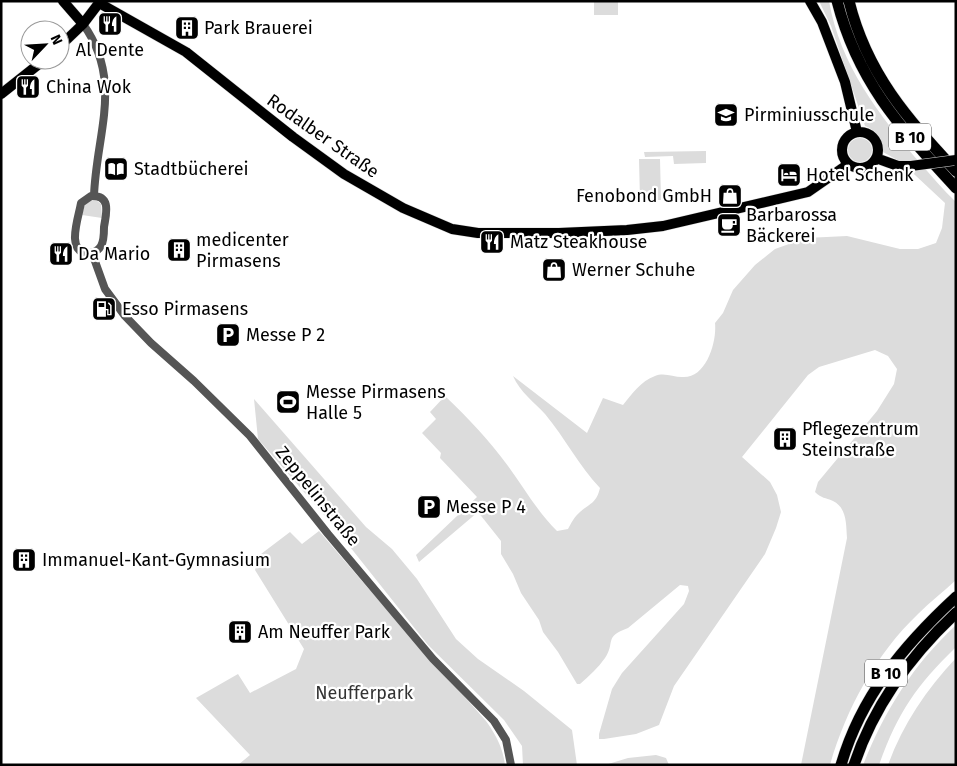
<svg xmlns="http://www.w3.org/2000/svg" width="957" height="766" viewBox="0 0 957 766" font-family="'Fira Sans',sans-serif">
	<style>
		.green { fill: #dcdcdc }
		.lines { fill: none; stroke-linecap: round; stroke-linejoin: round }
		.major-casing { stroke: #dbdbdb; stroke-width: 11 }
		.highway-casing { stroke: #dbdbdb; stroke-width: 12 }
		.minor { stroke: #555; stroke-width: 8 }
		.major { stroke: #000; stroke-width: 10 }
		.highway { stroke: #000; stroke-width: 11 }
		.major-bridge-casing { stroke: #dbdbdb; stroke-width: 11; stroke-linecap: butt }
		.major-bridge { stroke: #000; stroke-width: 10 }
		.labels { text-anchor: middle; dominant-baseline: central; stroke-width: 4.5; stroke-linejoin: round; paint-order: stroke }
		.shield { fill: #fff; stroke: #4c4c4c; stroke-width: 1 }
		.shield-label { font-size: 16px; font-weight: bold; fill: #000 }
		.poi-label { font-size: 18px; fill: #000; stroke: #fff; text-anchor: start }
		.street-label { font-size: 18px; fill: #000; stroke: #fff }
		.park-label { font-size: 18px; fill: #333; stroke: #fff }
	</style>
	<rect width="100%" height="100%" fill="#fff"/>
	<path class="green" d="M594 1H618V15H594Z
		M819 1H829C840 65 879 115 920 163 932 176 943 190 956 202V580C943 592 930 602 918 614 876 654 846 709 830 765H801L847 538C846 524 847 508 833 501 825 497 822 499 815 492L818 482 877 411 894 384 897 369 888 356 875 350 819 367 808 375 742 457 770 482 777 495 781 512 776 528 765 554 674 686 659 725 636 734 604 739H599V734L612 689 622 673 684 604 689 591 688 586 680 585 628 628C603 637 616 642 605 658 598 668 589 676 580 684H577L558 652 543 632 539 620 521 593 513 574 501 554V541L478 512 419 562 416 555 477 497 440 458 441 453 422 433 436 419 430 412 445 396C468 418 489 440 508 466 524 488 537 511 557 531L568 529C571 523 575 516 580 512 590 503 596 504 600 488 579 466 565 438 545 414 534 402 520 392 513 376L587 433 603 398 623 405C632 394 641 381 655 376 664 372 673 377 682 377 706 379 717 342 715 323L723 313 733 290 755 265 775 249 806 238 847 236 900 249H918L936 243 942 228 945 203 901 162 883 152C880 140 877 130 865 126L831 26Z
		M848 150a12 12 0 1 1 24 0a12 12 0 1 1-24 0Z
		M706 151V163L674 164 673 156 645 157 644 152Z
		M639 159H660L661 200H640Z
		M90 200H96L101 204 102 218 82 215 85 204Z
		M254 399 366 527 392 549 417 579 456 639 478 659 524 691 572 730 577 765H523L522 746 504 720 428 645 331 523 258 439Z
		M319 531 368 588 486 721C496 735 503 748 505 765H238L250 755 196 698 238 674 250 693 296 669 304 649 255 570 261 554 290 532 302 544Z
		M956 625V647C916 686 898 712 879 765H863C885 710 913 665 956 625Z
		M956 658V765H888C903 724 926 690 956 658Z
		M656 755 666 758 669 765H605L628 758Z"/>
	<g class="lines">
		<defs>
			<path id="major" d="M63 1 83 24
				M810 1 822 22 845 82 857 132
				M60 46 83 24 99 3 186 52 293 137 344 174 403 208 452 229 478 233H559L627 230 663 226 808 192 844 167 850 165
				M1 94 44 60
				M842 150a18 18 0 1 1 36 0a18 18 0 1 1-36 0Z
				M876 158 898 166H911"/>
			<path id="highway" d="M837 1C858 83 901 128 956 188
				M849 1C867 74 907 118 956 171
				M841 765C861 696 904 645 956 597
				M854 765C874 705 910 656 956 613"/>
		</defs>
		<use href="#major" class="major-casing"/>
		<use href="#highway" class="highway-casing"/>
		<path class="minor" d="M83 24C124 81 96 134 94 196
			M91 196C112 195 106 214 104 227 104 233 104 241 101 246 98 251 93 253 88 253 65 253 79 216 81 203Z
			M92 253 105 289 125 316 151 343 194 381 250 436 328 534 433 659 494 721 506 740 511 765"/>
		<use href="#major" class="major"/>
		<use href="#highway" class="highway"/>
		<defs>
			<path id="major-bridge" d="M911 166 956 160"/>
		</defs>
		<use href="#major-bridge" class="major-bridge-casing"/>
		<use href="#major-bridge" class="major-bridge"/>
	</g>
	<defs>
		<symbol id="restaurant-square" viewBox="-11 -11 22 22"><rect x="-9" y="-9" width="18" height="18" rx="4" fill="#000" stroke="#fff"/><path d="M-5-6h1v4h1v-4h1v4h1v-4h1v5L-1.5 .5V6h-2V.5L-5-1ZM5-6V6H3V1.5H1.5Q1.5-4 5-6Z" fill="#fff"/></symbol>
		<symbol id="building-square" viewBox="-11 -11 22 22"><rect x="-9" y="-9" width="18" height="18" rx="4" fill="#000" stroke="#fff"/><path d="M-4-6H4V6H1V3H-1V6H-4ZM-2.5-4.3h1.7v1.8h-1.7ZM.8-4.3h1.7v1.8H.8ZM-2.5-1h1.7V.8h-1.7ZM.8-1h1.7V.8H.8Z" fill="#fff"/></symbol>
		<symbol id="school-square" viewBox="-11 -11 22 22"><rect x="-9" y="-9" width="18" height="18" rx="4" fill="#000" stroke="#fff"/><path d="M0-5L7-2L0 1L-7-2ZM-4 1L0 2.5L4 1V4Q0 6-4 4Z" fill="#fff"/></symbol>
		<symbol id="library-square" viewBox="-11 -11 22 22"><rect x="-9" y="-9" width="18" height="18" rx="4" fill="#000" stroke="#fff"/><path d="M-6-4Q-3-5.5-.7-3.5V5Q-3 3-6 4ZM6-4Q3-5.5 .7-3.5V5Q3 3 6 4Z" fill="#fff"/></symbol>
		<symbol id="hotel-square" viewBox="-11 -11 22 22"><rect x="-9" y="-9" width="18" height="18" rx="4" fill="#000" stroke="#fff"/><path d="M-6-4.5h1.5V1H6V5H4.5V3h-9V5H-6ZM-4 0a1.8 1.8 0 1 1 3.6 0ZM.5 0V-2.5h3Q6-2.5 6 0Z" fill="#fff"/></symbol>
		<symbol id="shop-square" viewBox="-11 -11 22 22"><rect x="-9" y="-9" width="18" height="18" rx="4" fill="#000" stroke="#fff"/><path d="M-5-2.5h2.3a2.7 3.5 0 0 1 5.4 0H5L5.5 6h-11ZM-1.5-2.5h3a1.5 2.3 0 0 0-3 0Z" fill="#fff"/></symbol>
		<symbol id="cafe-square" viewBox="-11 -11 22 22"><rect x="-9" y="-9" width="18" height="18" rx="4" fill="#000" stroke="#fff"/><path d="M-5.5-4.5H6V0H3Q3 3.5 0 3.5H-2.5Q-5.5 3.5-5.5 0ZM3-3.2v2h1.7v-2ZM-6 4.5H4V6H-6Z" fill="#fff"/></symbol>
		<symbol id="fuel-square" viewBox="-11 -11 22 22"><rect x="-9" y="-9" width="18" height="18" rx="4" fill="#000" stroke="#fff"/><path d="M-5.5-6h7V0h2V4h1.3V-2.5L3-4.5l.8-.8L6-3V5H2.5V1h-1V6h-7ZM-4.2-4.7v3.2H.2V-4.7Z" fill="#fff"/></symbol>
		<symbol id="parking-square" viewBox="-11 -11 22 22"><rect x="-9" y="-9" width="18" height="18" rx="4" fill="#000" stroke="#fff"/><path d="M-3.5-5.5H1a3.5 3.5 0 0 1 0 7H-1V5.5H-3.5ZM-1-3.4V-.6H.8a1.4 1.4 0 0 0 0-2.8Z" fill="#fff"/></symbol>
		<symbol id="stadium-square" viewBox="-11 -11 22 22"><rect x="-9" y="-9" width="18" height="18" rx="4" fill="#000" stroke="#fff"/><path d="M0-5a6.5 5 0 1 0 0 10a6.5 5 0 1 0 0-10ZM-3.5-1.8h7v3.6h-7Z" fill="#fff"/></symbol>
	</defs>
	<g fill-rule="evenodd">
		<use href="#restaurant-square" x="96" y="10" width="28" height="28"/>
		<use href="#building-square" x="173" y="14" width="28" height="28"/>
		<use href="#restaurant-square" x="14" y="73" width="28" height="28"/>
		<use href="#school-square" x="712" y="101" width="28" height="28"/>
		<use href="#library-square" x="102" y="155" width="28" height="28"/>
		<use href="#hotel-square" x="775" y="161" width="28" height="28"/>
		<use href="#shop-square" x="716" y="182" width="28" height="28"/>
		<use href="#cafe-square" x="715" y="211" width="28" height="28"/>
		<use href="#restaurant-square" x="478" y="228" width="28" height="28"/>
		<use href="#building-square" x="165" y="236" width="28" height="28"/>
		<use href="#restaurant-square" x="47" y="240" width="28" height="28"/>
		<use href="#shop-square" x="540" y="256" width="28" height="28"/>
		<use href="#fuel-square" x="90" y="295" width="28" height="28"/>
		<use href="#parking-square" x="214" y="321" width="28" height="28"/>
		<use href="#stadium-square" x="274" y="388" width="28" height="28"/>
		<use href="#building-square" x="771" y="425" width="28" height="28"/>
		<use href="#parking-square" x="415" y="493" width="28" height="28"/>
		<use href="#building-square" x="10" y="546" width="28" height="28"/>
		<use href="#building-square" x="226" y="618" width="28" height="28"/>
	</g>
	<g class="labels">
		<g class="shield">
			<rect x="889" y="123.5" width="42" height="27" rx="4"/>
			<rect x="865" y="659.5" width="42" height="27" rx="4"/>
		</g>
		<g class="shield-label">
			<text x="910" y="137">B 10</text>
			<text x="886" y="673">B 10</text>
		</g>
		<g class="poi-label">
			<text x="204" y="28">Park Brauerei</text>
			<text x="110" y="50" text-anchor="middle">Al Dente</text>
			<text x="46" y="87">China Wok</text>
			<text x="744" y="115">Pirminiusschule</text>
			<text x="134" y="169">Stadtbücherei</text>
			<text x="806" y="175">Hotel Schenk</text>
			<text x="712" y="196" text-anchor="end">Fenobond GmbH</text>
			<text x="746" y="215">Barbarossa<tspan x="746" dy="21">Bäckerei</tspan></text>
			<text x="196" y="240">medicenter<tspan x="196" dy="21">Pirmasens</tspan></text>
			<text x="510" y="242">Matz Steakhouse</text>
			<text x="78" y="254">Da Mario</text>
			<text x="572" y="270">Werner Schuhe</text>
			<text x="122" y="309">Esso Pirmasens</text>
			<text x="246" y="335">Messe P 2</text>
			<text x="306" y="392">Messe Pirmasens<tspan x="306" dy="21">Halle 5</tspan></text>
			<text x="802" y="429">Pflegezentrum<tspan x="802" dy="21">Steinstraße</tspan></text>
			<text x="446" y="507">Messe P 4</text>
			<text x="42" y="560">Immanuel-Kant-Gymnasium</text>
			<text x="258" y="632">Am Neuffer Park</text>
		</g>
		<g class="street-label">
			<text transform="translate(323 136) rotate(35)">Rodalber Straße</text>
			<text transform="translate(318 496) rotate(51)">Zeppelinstraße</text>
		</g>
		<g class="park-label">
			<text x="364" y="693">Neufferpark</text>
		</g>
	</g>
	<rect width="957" height="766" fill="none" stroke="#000000" stroke-width="5"/>
	<g transform="translate(45 45) rotate(65)"><circle r="24" fill="#ffffff" stroke="#999999"/>
	<path d="M0-4L9 19L0 12L-9 19Z" fill="#000000"/>
	<text y="-8" font-size="14" font-weight="bold" text-anchor="middle" fill="#000000">N</text>
	</g>
</svg>
